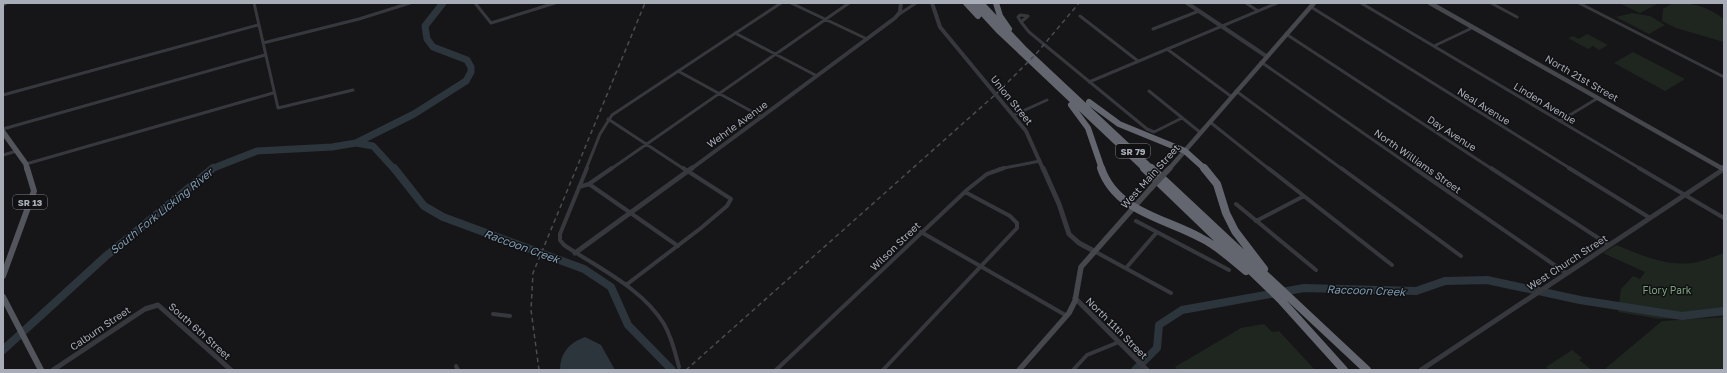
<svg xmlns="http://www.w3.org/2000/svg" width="1727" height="373" viewBox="0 0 1727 373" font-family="'Golos Text',sans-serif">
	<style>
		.green { fill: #1e261f }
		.water { fill: #2c353c }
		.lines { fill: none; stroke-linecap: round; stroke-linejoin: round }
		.river-far1 { stroke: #2c353c; stroke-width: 7 }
		.river { stroke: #2c353c; stroke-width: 8 }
		.minor-far1 { stroke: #37383d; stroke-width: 3 }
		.minor { stroke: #37383d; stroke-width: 4 }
		.tertiary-far1 { stroke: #37383d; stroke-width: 4 }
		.tertiary { stroke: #37383d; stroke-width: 5 }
		.secondary-far1 { stroke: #45474d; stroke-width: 4.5 }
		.secondary { stroke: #45474d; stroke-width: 5.5 }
		.primary-far1 { stroke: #53555c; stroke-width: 5.5 }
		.primary { stroke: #53555c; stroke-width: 6 }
		.motorway-far1 { stroke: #63666e; stroke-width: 6 }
		.motorway { stroke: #63666e; stroke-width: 8 }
		.rail { stroke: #4a4c52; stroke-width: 1.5; stroke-dasharray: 4.5 3.5; stroke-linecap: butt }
		.secondary-bridge { stroke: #45474d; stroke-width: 5.5 }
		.labels { text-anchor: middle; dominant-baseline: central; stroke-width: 3; stroke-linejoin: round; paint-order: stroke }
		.shield { fill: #111113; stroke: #7b7e86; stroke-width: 1 }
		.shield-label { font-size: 9px; font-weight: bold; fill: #a8adb8 }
		.street-label { font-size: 10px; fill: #a8adb8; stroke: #111113 }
		.park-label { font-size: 10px; fill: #7fa381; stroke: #111113 }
		.water-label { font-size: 11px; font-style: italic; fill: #7f9bb3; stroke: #111113 }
	</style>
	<rect width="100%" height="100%" fill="#161618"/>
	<path class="green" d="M1622 3H1659L1640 13 1621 4Z
		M1673 3C1695 3 1706 6 1724 19V42L1676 28 1662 21 1663 9Z
		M1632 13 1650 16 1665 25 1649 34 1616 17Z
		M1587 34 1608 45 1599 50 1593 46 1588 49 1568 38 1573 36 1579 39Z
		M1633 52 1685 79 1665 91 1614 63Z
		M1616 245C1641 255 1669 268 1697 262 1706 260 1715 256 1724 253V316L1660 319 1618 312 1621 289 1633 276 1640 279 1645 272 1603 253Z
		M1724 317V370H1607L1606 368 1662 321Z
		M1264 324 1272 332 1279 331 1315 370H1178L1175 367 1241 328Z
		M1572 350 1582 358 1579 360 1592 370H1549L1546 367Z"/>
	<path class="water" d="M585 337 601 345 615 370H560C560 353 569 343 585 337Z"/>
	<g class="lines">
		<path class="river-far1" d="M356 143 373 146 394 169
			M211 169 257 151 332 147 356 143 414 114 466 81 471 72V67L467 60 433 47 427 39 425 26 443 3"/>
		<path class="river" d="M394 168 424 206 443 217 584 269 611 287 628 325 672 370
			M3 350 106 256 213 168
			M1135 370 1157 348 1159 325 1182 310 1304 288 1416 291 1445 281 1487 280 1580 300 1682 316 1724 311"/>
		<path class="minor-far1" d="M254 3 278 108 353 90
			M475 3 491 23 555 3
			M791 3 867 39
			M1246 3 1258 11
			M1361 3 1641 169
			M1491 3 1517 17
			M1579 3 1724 77
			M1311 7 1571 169
			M898 15 916 3
			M1020 15 1028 16 1021 22 1018 17Z
			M1080 16 1138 61
			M1021 22 1029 32 1147 129 1154 132 1182 118
			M1153 29 1199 11
			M735 33 817 76
			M1286 34 1492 169
			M263 43 359 19 410 3
			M1434 46 1470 29 1472 26
			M1167 49 1232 97
			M1261 62 1415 169
			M678 71 762 117
			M1089 82 1277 3
			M1149 91 1201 133
			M1236 91 1342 169
			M3 95 258 25
			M1014 115 1047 100
			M608 119 684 169
			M1560 121 1598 98
			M1210 122 1269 169
			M3 129 265 55
			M3 155 17 151
			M26 164 273 93
			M586 169 600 134 612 115 781 3
			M611 169 849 3
			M999 169 1040 161"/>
		<path class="minor" d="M587 168 560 234V240L564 245C598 268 642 288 664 324 672 338 675 352 679 367
			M1268 168 1392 265
			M1341 168 1461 256
			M1414 168 1566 273
			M1491 168 1609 245
			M1569 168 1650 218
			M1639 168 1724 218
			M589 184 678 246
			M579 187 589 184 612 168
			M1236 204 1316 270
			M1136 221 1229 270
			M1256 221 1304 196
			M921 232 1067 316
			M1094 251 1171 293
			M1126 268 1157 232
			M626 285 701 228 727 206 731 199 683 168
			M493 314 510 316
			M456 366 458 370
			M776 370 968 189 987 174 1004 168
			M883 370 1017 228V223L1010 216 965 192
			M1073 370 1087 355 1119 342"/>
		<path class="tertiary-far1" d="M932 3 940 27 1026 131 1043 169
			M1187 3 1266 56
			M691 169 895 18 900 12 901 3"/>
		<path class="tertiary" d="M1043 168 1059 204 1069 234 1079 243 1094 251
			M575 253 692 168
			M1075 298 1147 370
			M53 370 145 309 158 305 231 370
			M1421 370 1724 169"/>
		<path class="secondary-far1" d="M1430 3 1723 169
			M3 4 5 3
			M1169 169 1314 3"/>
		<path class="secondary" d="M1722 168 1724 169
			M1167 171 1170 168
			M1019 370 1069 313 1075 301 1081 267 1151 188"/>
		<path class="primary-far1" d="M3 132 26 164 27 169"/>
		<path class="primary" d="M3 276 34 191 27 168
			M3 297 41 370"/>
		<path class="motorway-far1" d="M966 3 978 16
			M973 3 998 30 1145 169
			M981 3 1025 50 1152 169
			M996 3 1000 16 1009 29
			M1089 102 1119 124 1185 151 1205 169
			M1071 105 1088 128 1102 169"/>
		<path class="motorway" d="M1101 168C1116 212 1165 218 1201 238 1218 246 1232 260 1246 271
			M1144 168 1280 299 1344 370
			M1151 168 1367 370
			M1204 168 1217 184 1226 213 1235 231 1264 269"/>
		<path class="rail" d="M539 370 531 310 533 273 645 3
			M686 370 996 94 1036 54 1079 3"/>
		<path class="secondary-bridge" d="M1151 188 1167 171"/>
	</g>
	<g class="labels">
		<g class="shield">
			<rect x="1116" y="144" width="34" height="14" rx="3"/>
			<rect x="13" y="195" width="34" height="14" rx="3"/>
		</g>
		<g class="shield-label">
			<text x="1133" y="151">SR 79</text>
			<text x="30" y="202">SR 13</text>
		</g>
		<g class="street-label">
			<text transform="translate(1582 78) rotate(30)">North 21st Street</text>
			<text transform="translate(1012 100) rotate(51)">Union Street</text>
			<text transform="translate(1545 103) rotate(31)">Linden Avenue</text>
			<text transform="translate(1484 106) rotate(32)">Neal Avenue</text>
			<text transform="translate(737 124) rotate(-36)">Wehrle Avenue</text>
			<text transform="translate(1452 133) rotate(33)">Day Avenue</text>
			<text transform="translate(1418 161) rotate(35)">North Williams Street</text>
			<text transform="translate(1150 176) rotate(-48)">West Main Street</text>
			<text transform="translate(895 246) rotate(-44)">Wilson Street</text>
			<text transform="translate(1567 262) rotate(-33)">West Church Street</text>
			<text transform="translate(100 328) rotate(-34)">Calburn Street</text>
			<text transform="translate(1117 328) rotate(45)">North 11th Street</text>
			<text transform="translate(200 331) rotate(42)">South 6th Street</text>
		</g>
		<g class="park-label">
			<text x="1667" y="290">Flory Park</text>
		</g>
		<g class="water-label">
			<text transform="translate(161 211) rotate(-39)">South Fork Licking River</text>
			<text transform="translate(522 246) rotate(20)">Raccoon Creek</text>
			<text transform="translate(1366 290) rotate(2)">Raccoon Creek</text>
		</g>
	</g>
	<rect width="1727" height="373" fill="none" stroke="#a8adb8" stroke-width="8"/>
</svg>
